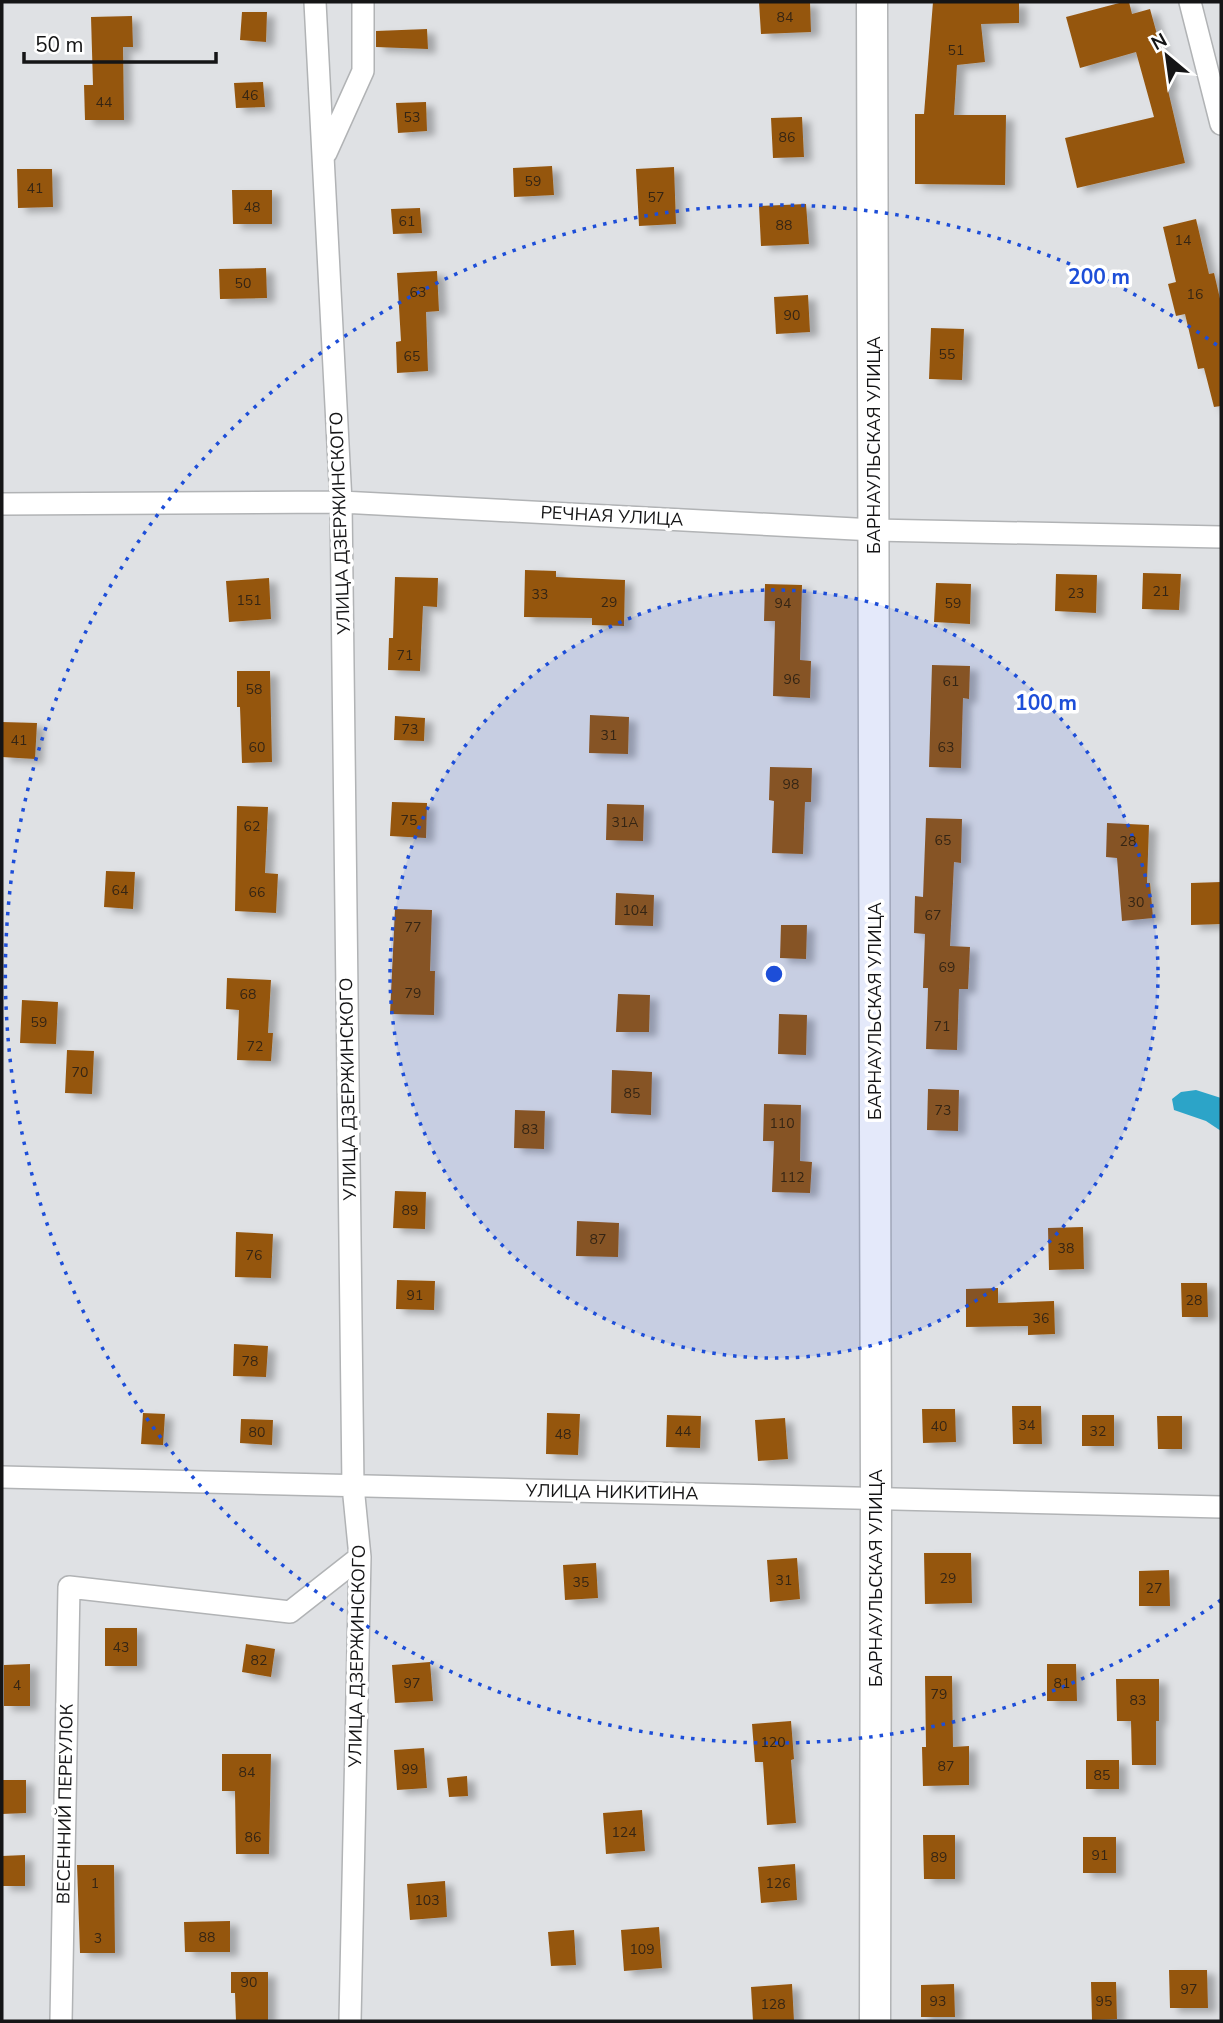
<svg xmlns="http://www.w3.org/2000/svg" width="1223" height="2023" viewBox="0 0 1223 2023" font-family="'Nunito Sans',sans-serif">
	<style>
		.water { fill: #2ca4c8 }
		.building { fill: #955610; filter: url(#shadow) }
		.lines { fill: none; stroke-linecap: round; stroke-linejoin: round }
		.street-casing { stroke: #b1b3b5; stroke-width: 24 }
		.secondary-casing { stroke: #b1b3b5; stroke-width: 33 }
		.street { stroke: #fff; stroke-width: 21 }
		.secondary { stroke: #fff; stroke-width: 30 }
		.ring { fill: none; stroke: #1d4ed8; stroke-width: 3.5; stroke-dasharray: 3.5 7 }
		.labels { text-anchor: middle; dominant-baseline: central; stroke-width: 7; stroke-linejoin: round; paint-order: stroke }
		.number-label { font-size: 14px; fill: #352514 }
		.street-label { font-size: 18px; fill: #151516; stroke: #fff }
		.centre { fill: #1d4ed8; stroke: #fff; stroke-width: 3.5 }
		.ring-label { font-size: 21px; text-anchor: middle; font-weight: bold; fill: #1d4ed8; stroke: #fff; stroke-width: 7; stroke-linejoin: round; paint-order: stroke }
	</style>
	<defs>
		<filter id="shadow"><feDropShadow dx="8" dy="4.5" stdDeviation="3.5" flood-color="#0004"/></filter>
	</defs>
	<rect width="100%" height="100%" fill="#dfe1e4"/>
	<path class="water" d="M1196 1090 1221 1098V1131L1206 1121 1174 1110 1172 1099 1181 1092Z"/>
	<path class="building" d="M759 2H810L811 32 761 34Z
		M933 2H1019V23L981 24 985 62 957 65 954 115H1006L1005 185 915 184V114H924Z
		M1123 2H1129L1132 14 1150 9 1171 85 1167 86 1185 163 1077 188 1065 138 1154 117 1136 52 1080 68 1066 17Z
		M242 12H267L266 42 240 40Z
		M132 16 133 47H123L124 120H85L84 85H93L91 17Z
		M427 29 428 49 376 47V31Z
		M263 82 265 107 236 108 234 83Z
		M426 102 427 131 398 133 396 103Z
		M802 117 804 157 773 158 771 118Z
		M552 166 554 195 514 197 513 168Z
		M674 167 676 224 639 226 636 169Z
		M17 169H52L53 207 18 208Z
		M232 190H272V224H233Z
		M806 204 809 244 761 246 759 206Z
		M420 208 422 233 393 234 391 209Z
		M1196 219 1209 274 1214 273 1221 303V406L1214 407 1204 368 1198 369 1185 314 1176 316 1168 284 1176 282 1163 227Z
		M266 268 267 298 220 299 219 269Z
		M437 271 439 311 426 312 428 371 397 373 396 342 401 341 397 273Z
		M808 295 810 332 776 334 774 297Z
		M931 328 964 329 962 380 929 379Z
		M525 570 556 571V577L625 580 624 626 592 625V618L524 617Z
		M1143 573 1181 574 1179 610 1142 609Z
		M1056 574 1097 575 1096 613 1055 611Z
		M395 577 438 578 437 607 423 606 420 671 388 670 389 638H393Z
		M269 578 271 619 229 622 226 581Z
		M936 583 971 584 970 624 934 622Z
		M765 584 802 585 800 660 811 661 810 698 773 696 775 621H764Z
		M932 665 970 666 969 699 963 698 961 768 929 767Z
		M237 671H270L272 762 242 763 240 707H237Z
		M590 715 629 717 628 754 589 753Z
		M395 716 425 718 424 741 394 740Z
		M2 722 37 723 35 759 2 757Z
		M770 767 812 768 811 802H805L803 854 772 853 774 801 769 800Z
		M392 802 427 803 426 838 390 836Z
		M607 804 644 805 643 841 606 840Z
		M237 806 268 807 265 873 278 874 276 913 235 911Z
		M926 818 962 819 961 863 954 862 950 946 970 947 968 989H959L957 1050 926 1049 928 988H923L925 934 914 933 915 896 923 897Z
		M1107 823 1149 825 1147 883H1150L1153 918 1122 921 1117 858 1106 857Z
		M106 871 135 872 133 909 104 907Z
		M1221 882V924L1191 925V883Z
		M616 893 654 895 653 926 615 925Z
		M395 909 432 910 430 971H435L434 1015 390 1014Z
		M781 925H807L806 959 780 958Z
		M227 978 271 980 268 1033H273L271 1061 237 1060 239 1010 226 1009Z
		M618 994 650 995 649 1032H616Z
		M22 1000 58 1002 56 1044 20 1043Z
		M779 1014 807 1015 806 1055 778 1054Z
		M67 1050 94 1051 92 1094 65 1093Z
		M612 1070 652 1072 651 1115 611 1113Z
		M928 1089 959 1090 958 1131 927 1130Z
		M764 1104 801 1105 800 1161 812 1162 810 1193 772 1192 774 1141H763Z
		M515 1110 545 1111 544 1149 514 1148Z
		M395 1191 426 1192 425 1229 393 1228Z
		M577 1221 619 1223 618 1257 576 1256Z
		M1083 1227 1084 1269 1049 1270 1048 1228Z
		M236 1232 273 1234 271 1278 235 1277Z
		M397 1280 435 1281 434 1310 396 1309Z
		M1181 1283H1207L1208 1317H1182Z
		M998 1288V1303L1054 1301 1055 1334 1028 1335V1326L966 1327V1289Z
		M234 1344 268 1346 266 1377 233 1376Z
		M1012 1406H1041L1042 1444H1013Z
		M922 1409H955L956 1442 923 1443Z
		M143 1413 165 1414 163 1445 141 1444Z
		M547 1413 580 1414 578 1455 546 1454Z
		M667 1415 701 1416 700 1448 666 1447Z
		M1082 1415H1114V1446H1082Z
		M1157 1416H1182V1449H1158Z
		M785 1418 788 1459 758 1461 755 1420Z
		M241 1419 273 1420 272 1445 240 1443Z
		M924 1553H971L972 1603 925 1604Z
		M797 1558 800 1599 770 1602 767 1560Z
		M596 1563 598 1598 565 1600 563 1565Z
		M1169 1570 1170 1606H1139V1571Z
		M105 1628H137V1666H105Z
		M246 1644 275 1649 271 1677 242 1672Z
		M430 1662 433 1701 395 1703 392 1665Z
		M30 1664V1706H4V1665Z
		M1047 1664H1076L1077 1701H1047Z
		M925 1676H952L953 1747 969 1746V1785L923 1786 922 1747H926Z
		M1116 1679H1159V1721H1156V1765H1132L1131 1721H1117Z
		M791 1721 794 1759 791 1760 796 1823 767 1825 763 1762H755L752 1724Z
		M424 1748 427 1788 397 1790 394 1750Z
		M222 1754H271L269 1854H236L235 1791H222Z
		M1086 1760H1119V1789H1086Z
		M467 1776 468 1796 449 1797 447 1778Z
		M2 1780H26V1813L2 1814Z
		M642 1810 645 1851 606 1854 603 1813Z
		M923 1835H955V1879H924Z
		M1083 1837H1116V1873H1083Z
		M25 1855V1886H2V1856Z
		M795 1864 797 1900 761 1903 758 1867Z
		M77 1865H114L115 1953H80Z
		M445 1881 447 1917 410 1920 407 1884Z
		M230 1921V1952H185L184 1922Z
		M659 1927 662 1968 624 1971 621 1930Z
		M574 1930 576 1965 551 1966 548 1932Z
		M1169 1970H1207L1208 2008H1170Z
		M231 1972H268V2021H236L235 1993H231Z
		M1091 1982H1116L1117 2019 1092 2020Z
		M792 1984 794 2021H753L751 1987Z
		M954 1984 955 2017H921V1985Z"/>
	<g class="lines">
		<defs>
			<path id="street" d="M315 2 341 502 353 1486 360 1557 350 2021
				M1190 2 1221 124
				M326 153 363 71V2
				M2 504 341 502 874 530 1221 537
				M2 1477 1221 1507
				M61 2021 69 1587 290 1612 360 1557"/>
			<path id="secondary" d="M872 2 876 1497 875 2021"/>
		</defs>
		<use href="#street" class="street-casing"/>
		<use href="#secondary" class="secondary-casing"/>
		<use href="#street" class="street"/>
		<use href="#secondary" class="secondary"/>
	</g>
	<circle cx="774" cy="974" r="384" fill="#1d4ed8" fill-opacity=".12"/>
	<g class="ring">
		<circle cx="774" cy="974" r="384"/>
		<path d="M1221 1600A769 769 0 1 1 1221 348"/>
	</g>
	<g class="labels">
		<g class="number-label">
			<text x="785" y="17">84</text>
			<text x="956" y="50">51</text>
			<text x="250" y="95">46</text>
			<text x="104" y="102">44</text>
			<text x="412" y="117">53</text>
			<text x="787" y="137">86</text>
			<text x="533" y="181">59</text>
			<text x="35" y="188">41</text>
			<text x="656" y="197">57</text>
			<text x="252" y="207">48</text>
			<text x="407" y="221">61</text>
			<text x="784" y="225">88</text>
			<text x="1183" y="240">14</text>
			<text x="243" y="283">50</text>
			<text x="418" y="292">63</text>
			<text x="1195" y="294">16</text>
			<text x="792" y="315">90</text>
			<text x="947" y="354">55</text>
			<text x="412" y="356">65</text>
			<text x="1161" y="591">21</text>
			<text x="1076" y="593">23</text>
			<text x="540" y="594">33</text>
			<text x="249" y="600">151</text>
			<text x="609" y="602">29</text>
			<text x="783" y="603">94</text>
			<text x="953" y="603">59</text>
			<text x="405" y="655">71</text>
			<text x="792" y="679">96</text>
			<text x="951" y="681">61</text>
			<text x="254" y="689">58</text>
			<text x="410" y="729">73</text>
			<text x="609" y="735">31</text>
			<text x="19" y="740">41</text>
			<text x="257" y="747">60</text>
			<text x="946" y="747">63</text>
			<text x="791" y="784">98</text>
			<text x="409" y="820">75</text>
			<text x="625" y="822">31А</text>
			<text x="252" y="826">62</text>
			<text x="943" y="840">65</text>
			<text x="1128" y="841">28</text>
			<text x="120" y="890">64</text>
			<text x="257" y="892">66</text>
			<text x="1136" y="902">30</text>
			<text x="635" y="910">104</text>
			<text x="933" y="915">67</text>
			<text x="413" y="927">77</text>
			<text x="947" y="967">69</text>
			<text x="413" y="993">79</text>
			<text x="248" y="994">68</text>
			<text x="39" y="1022">59</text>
			<text x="942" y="1026">71</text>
			<text x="255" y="1046">72</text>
			<text x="80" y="1072">70</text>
			<text x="632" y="1093">85</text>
			<text x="943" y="1110">73</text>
			<text x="782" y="1123">110</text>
			<text x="530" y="1129">83</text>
			<text x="792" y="1177">112</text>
			<text x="410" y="1210">89</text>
			<text x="598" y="1239">87</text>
			<text x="1066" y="1248">38</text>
			<text x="254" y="1255">76</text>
			<text x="415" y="1295">91</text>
			<text x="1194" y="1300">28</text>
			<text x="1041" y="1318">36</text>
			<text x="250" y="1361">78</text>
			<text x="1027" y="1425">34</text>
			<text x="939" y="1426">40</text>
			<text x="683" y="1431">44</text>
			<text x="1098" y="1431">32</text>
			<text x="257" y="1432">80</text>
			<text x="563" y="1434">48</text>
			<text x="948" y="1578">29</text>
			<text x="784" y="1580">31</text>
			<text x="581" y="1582">35</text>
			<text x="1154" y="1588">27</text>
			<text x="121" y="1647">43</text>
			<text x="259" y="1660">82</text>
			<text x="412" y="1683">97</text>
			<text x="1062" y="1683">81</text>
			<text x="17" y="1685">4</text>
			<text x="939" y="1694">79</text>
			<text x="1138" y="1700">83</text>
			<text x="773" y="1742">120</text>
			<text x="946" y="1766">87</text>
			<text x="410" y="1769">99</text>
			<text x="247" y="1772">84</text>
			<text x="1102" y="1775">85</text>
			<text x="624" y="1832">124</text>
			<text x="253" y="1837">86</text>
			<text x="1100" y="1855">91</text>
			<text x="939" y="1857">89</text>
			<text x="95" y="1883">1</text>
			<text x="778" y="1883">126</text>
			<text x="427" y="1900">103</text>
			<text x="207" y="1937">88</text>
			<text x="98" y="1938">3</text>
			<text x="642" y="1949">109</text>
			<text x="249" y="1982">90</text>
			<text x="1189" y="1989">97</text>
			<text x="938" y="2001">93</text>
			<text x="1104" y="2001">95</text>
			<text x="773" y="2004">128</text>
		</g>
		<g class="street-label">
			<text transform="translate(874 445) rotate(-90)">БАРНАУЛЬСКАЯ УЛИЦА</text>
			<text transform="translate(612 516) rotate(3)">РЕЧНАЯ УЛИЦА</text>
			<text transform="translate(340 523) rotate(-92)">УЛИЦА ДЗЕРЖИНСКОГО</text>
			<text transform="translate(875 1011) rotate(-90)">БАРНАУЛЬСКАЯ УЛИЦА</text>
			<text transform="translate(348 1089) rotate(-91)">УЛИЦА ДЗЕРЖИНСКОГО</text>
			<text transform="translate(612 1492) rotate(1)">УЛИЦА НИКИТИНА</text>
			<text transform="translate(876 1578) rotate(-90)">БАРНАУЛЬСКАЯ УЛИЦА</text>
			<text transform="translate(357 1656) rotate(-89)">УЛИЦА ДЗЕРЖИНСКОГО</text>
			<text transform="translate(65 1804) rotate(-89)">ВЕСЕННИЙ ПЕРЕУЛОК</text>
		</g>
	</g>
	<circle cx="774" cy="974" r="10" class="centre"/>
	<g class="ring-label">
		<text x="1099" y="284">200 m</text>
		<text x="1046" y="710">100 m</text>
	</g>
	<rect width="1223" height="2023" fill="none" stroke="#151516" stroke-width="7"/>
	<g transform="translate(1167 56) rotate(331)" stroke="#ffffff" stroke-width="5" paint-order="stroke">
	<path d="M0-5L12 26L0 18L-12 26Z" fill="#151516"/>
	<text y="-10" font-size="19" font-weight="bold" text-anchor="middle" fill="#151516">N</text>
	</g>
	<path d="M24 52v10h192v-10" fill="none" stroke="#151516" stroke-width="3.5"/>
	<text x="35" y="52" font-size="21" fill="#151516" stroke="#ffffff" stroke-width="5" paint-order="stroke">50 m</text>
</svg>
